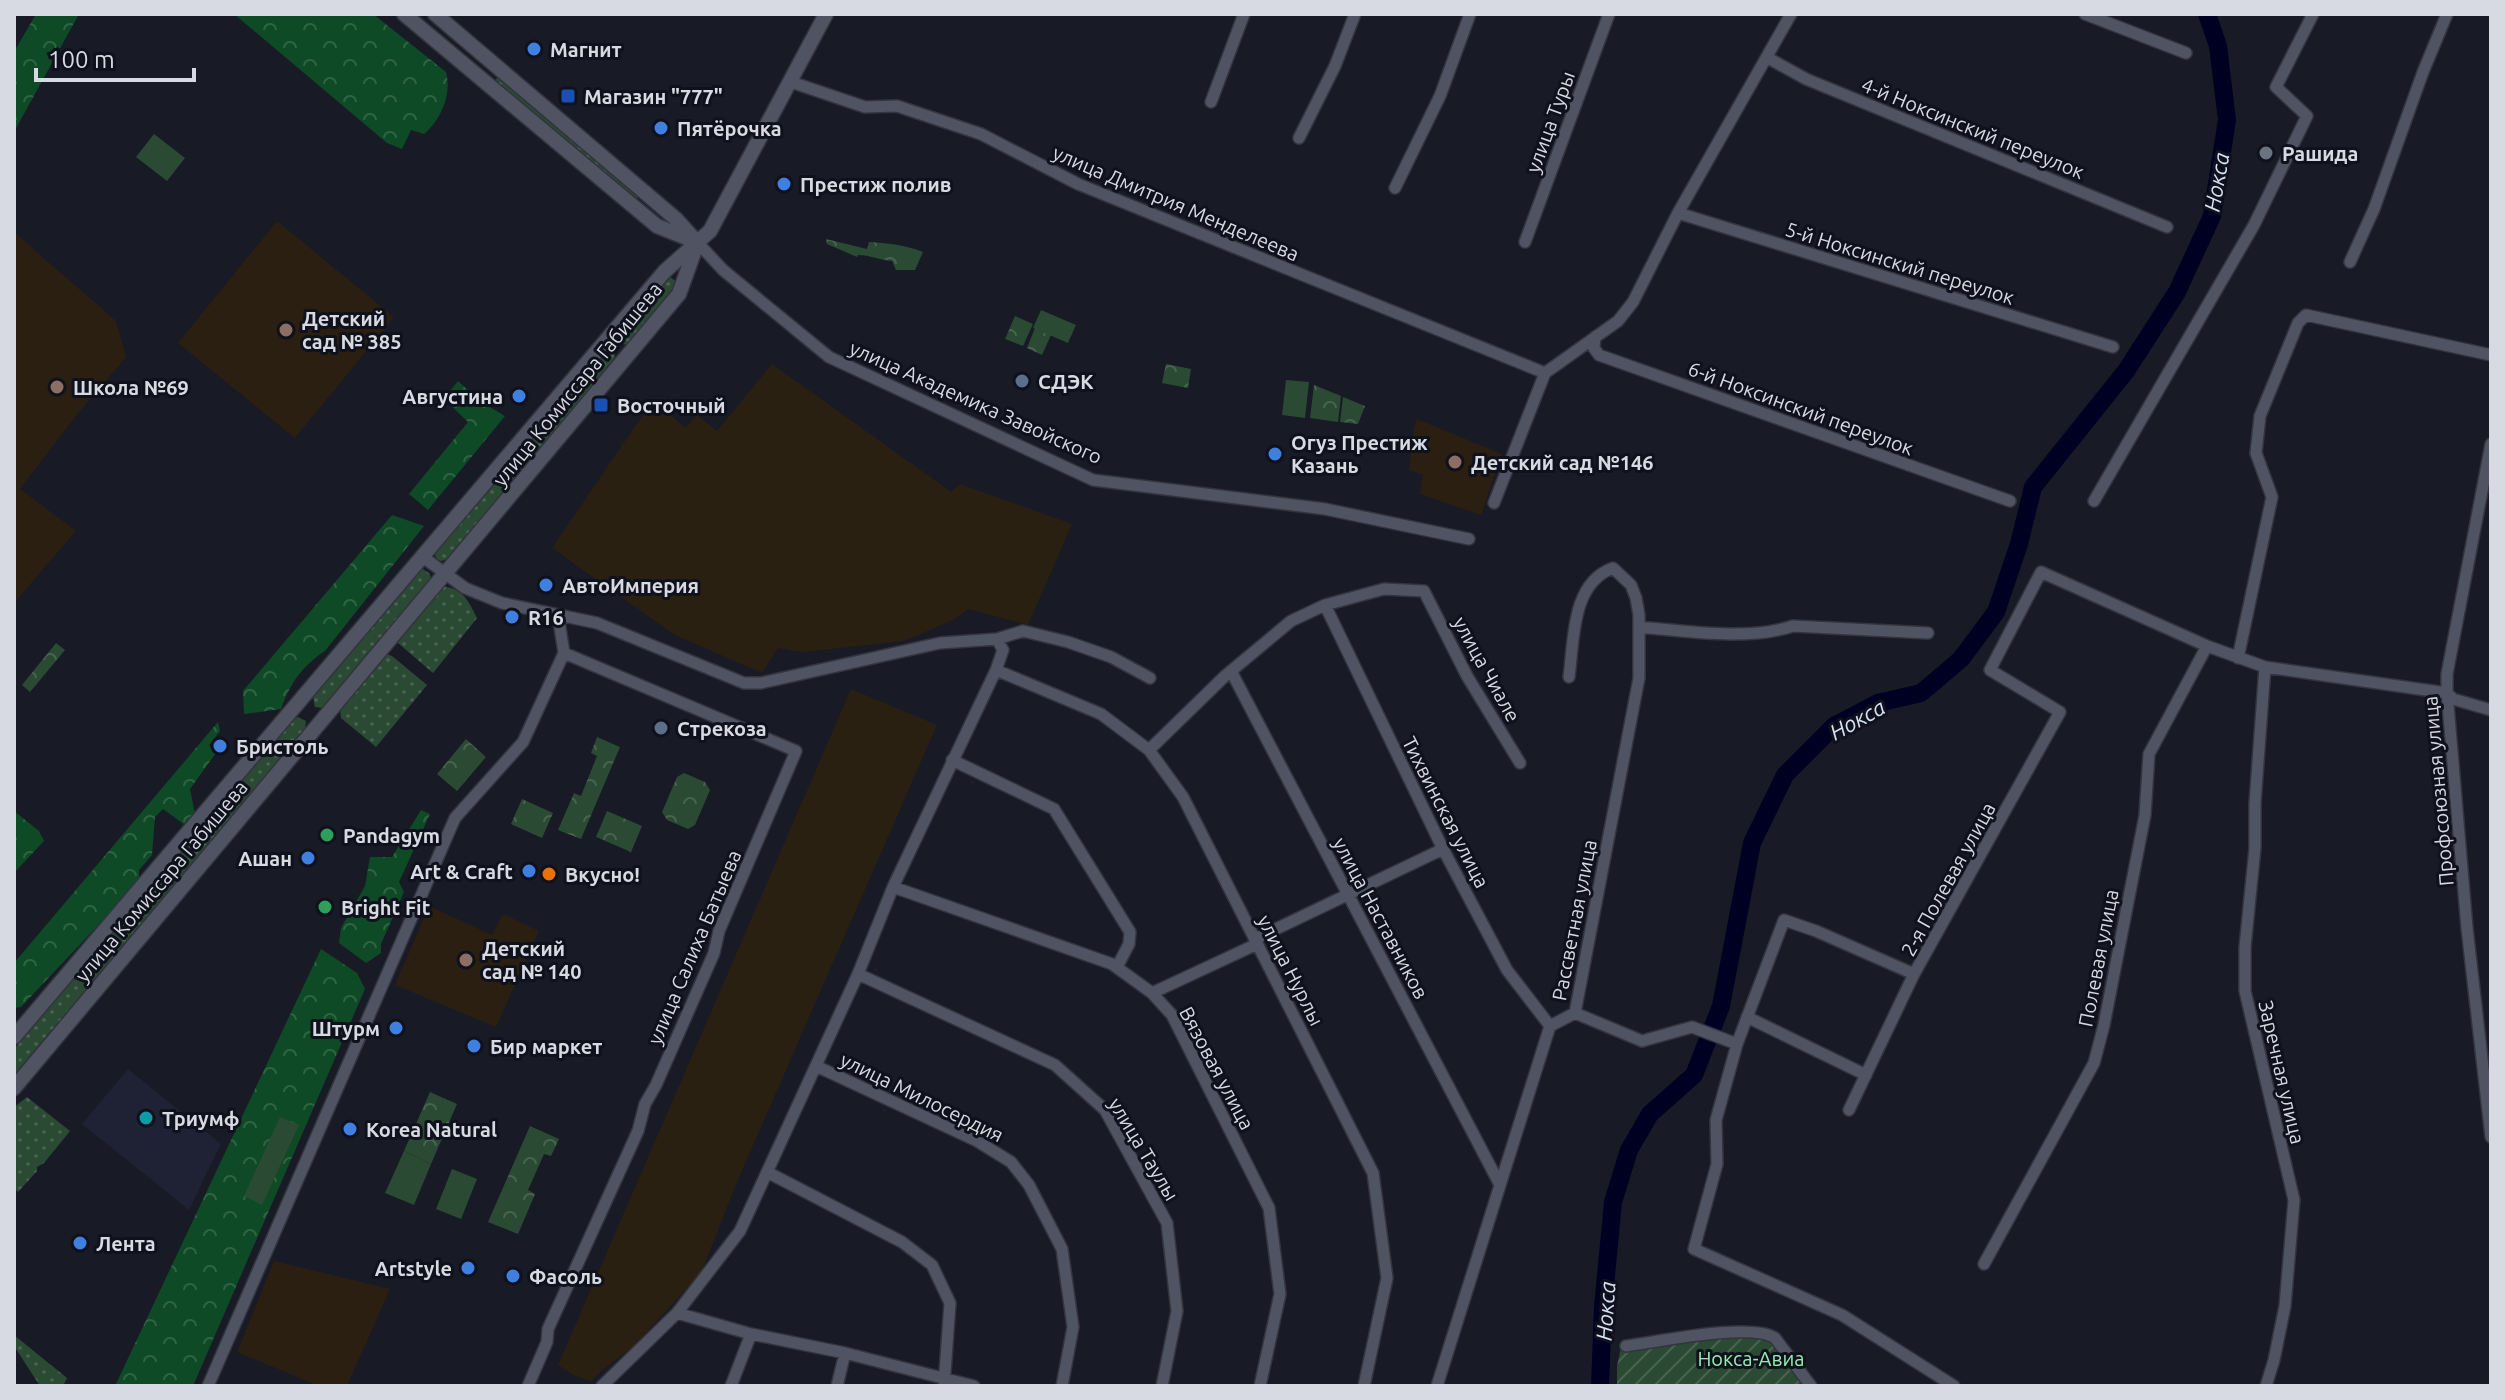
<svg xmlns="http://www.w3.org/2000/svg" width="2505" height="1400" viewBox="0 0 2505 1400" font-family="Ubuntu,sans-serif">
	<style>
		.built { fill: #1f2234 }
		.industrial { fill: #2a2011 }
		.education { fill: #2b1f12 }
		.grass { fill: url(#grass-dots) }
		.forest { fill: url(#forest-crowns) }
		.park { fill: url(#park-crowns) }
		.garden { fill: url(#garden-furrows) }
		.pitch { fill: #2a4a33 }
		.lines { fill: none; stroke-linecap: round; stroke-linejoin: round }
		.river { stroke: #000023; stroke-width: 18 }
		.minor-casing { stroke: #33343e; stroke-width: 14 }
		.tertiary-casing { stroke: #33343e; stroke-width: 17 }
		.minor { stroke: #505362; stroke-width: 11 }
		.tertiary { stroke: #505362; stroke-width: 14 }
		.shop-dot { fill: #3f7fe0; stroke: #0f111d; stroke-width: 3 }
		.transit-dot { fill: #1a4fb4; stroke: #0f111d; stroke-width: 3 }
		.worship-dot { fill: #6b7280; stroke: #0f111d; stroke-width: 3 }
		.education-dot { fill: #8d6e63; stroke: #0f111d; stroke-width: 3 }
		.service-dot { fill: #5c6f8a; stroke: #0f111d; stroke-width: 3 }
		.leisure-dot { fill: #2e9e5b; stroke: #0f111d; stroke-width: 3 }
		.food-dot { fill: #e8710a; stroke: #0f111d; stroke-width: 3 }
		.culture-dot { fill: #0f9aa8; stroke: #0f111d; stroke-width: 3 }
		.labels { text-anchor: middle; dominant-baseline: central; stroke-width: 6; stroke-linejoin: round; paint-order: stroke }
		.poi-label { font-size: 20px; font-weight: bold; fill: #d8dae3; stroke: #0f111d; text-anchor: start }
		.street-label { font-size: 20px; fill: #d8dae3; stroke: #0f111d }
		.park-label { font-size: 20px; fill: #99ecaf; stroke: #0f111d }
		.water-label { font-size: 22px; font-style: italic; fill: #d7e3f2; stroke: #0f111d }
	</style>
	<defs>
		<pattern id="grass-dots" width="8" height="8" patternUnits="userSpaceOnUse" patternTransform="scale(2)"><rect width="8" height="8" fill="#2a4a33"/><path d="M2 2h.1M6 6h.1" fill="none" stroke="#486450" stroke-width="1.8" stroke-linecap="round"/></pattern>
		<pattern id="forest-crowns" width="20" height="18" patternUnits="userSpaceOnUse" patternTransform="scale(2)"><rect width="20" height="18" fill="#0d4a25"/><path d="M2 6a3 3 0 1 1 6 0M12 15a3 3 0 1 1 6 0" fill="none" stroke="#306444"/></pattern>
		<pattern id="park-crowns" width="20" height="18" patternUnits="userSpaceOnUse" patternTransform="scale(2)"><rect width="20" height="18" fill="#2a4a33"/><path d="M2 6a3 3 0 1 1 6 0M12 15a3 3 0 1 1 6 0" fill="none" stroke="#486450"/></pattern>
		<pattern id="garden-furrows" width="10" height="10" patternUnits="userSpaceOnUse" patternTransform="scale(2)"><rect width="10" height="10" fill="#2a4a33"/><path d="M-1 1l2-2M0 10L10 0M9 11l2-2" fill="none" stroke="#486450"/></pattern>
	</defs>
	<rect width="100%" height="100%" fill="#181a26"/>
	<path class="built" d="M128 1069 221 1144 189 1210 82 1124Z"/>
	<path class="industrial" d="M772 364 951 492 960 484 1072 524 1028 625 968 609 953 620 904 641 804 652 778 648 762 673 675 635 552 548 638 422 655 401 685 428 697 415 717 431Z
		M851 689 937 725 737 1182 701 1273 633 1347 601 1371 591 1381 575 1376 558 1365Z"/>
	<path class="education" d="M277 221 394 317 295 438 178 343Z
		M14 232 116 321 126 357 75 417 20 489 76 531 14 603Z
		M1417 419 1502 454 1481 515 1420 494 1423 475 1409 470 1414 428Z
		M429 906 492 935 503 914 539 931 496 1027 395 985Z
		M274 1261 390 1289 347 1386H319L237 1352Z"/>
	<path class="grass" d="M498 77 639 196 633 202 492 84Z
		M668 275 680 285 627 345 622 344 618 336Z
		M608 349 615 352 614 361 447 559 442 561 437 560 434 552Z
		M423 569 430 574 431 580 323 708 315 707 313 697 417 572Z
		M441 586C463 588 468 600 477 618L433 673 398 643 399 636Z
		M386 654 392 656 427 685 376 747 341 718 340 709Z
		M298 717 306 721 305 729 14 1075V1049L293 720Z
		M27 1097 70 1131 44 1163 37 1167V1171L18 1192 14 1188V1107Z
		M14 1335 67 1378 63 1386H40L14 1346Z"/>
	<path class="forest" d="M36 14H79L14 132V52Z
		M234 14H373L446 72C452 94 441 120 424 134L411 130 402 149 387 143Z
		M458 381 481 402 505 416 428 510 409 494 468 422 444 399Z
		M392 515 424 526 325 651C302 666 290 684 281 709L244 714 243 691Z
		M218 722 220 731 209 745 216 753 190 789 195 814 185 825 163 809 155 817 152 855 139 870V882L21 1007 14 1008V963Z
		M421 810 430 814 399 882 404 892 381 944V953L366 963 339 943 341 928 365 886 370 857H392Z
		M14 811 39 831 44 841 14 873Z
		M321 949 357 973 365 989 193 1386H115Z"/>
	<path class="park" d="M826 239 867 249 869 242C887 243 906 245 923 252L915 270H896L892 261C880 260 870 255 858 255L857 257 827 244Z
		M1015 316 1033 324 1023 346 1005 339Z
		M1035 328 1051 335 1042 355 1027 348Z
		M1166 364 1191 369 1188 388 1162 383Z
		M1314 385 1341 396 1338 422 1310 418Z
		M1343 397 1365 406 1358 424 1340 422Z
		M56 643 65 650 30 692 22 685Z
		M597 737 620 747 581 839 558 830 574 793 581 796 597 756 591 753Z
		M466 739 486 757 457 791 437 774Z
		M684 773 705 782 710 790 695 825 688 829 667 820 662 812 677 777Z
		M522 799 553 813 542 838 511 824Z
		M607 811 642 826 631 852 596 837Z
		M430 1092 457 1104 431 1164 404 1151Z
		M530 1126 559 1139 551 1156 544 1154 528 1190 535 1194 518 1234 488 1222Z"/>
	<path class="garden" d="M1768 1331 1815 1386H1617V1366L1622 1343Z"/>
	<path class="pitch" d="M154 134 185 158 167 181 136 157Z
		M1041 310 1076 325 1068 343 1033 328Z
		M1286 380 1309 382 1305 418 1282 415Z
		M280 1117 299 1125 262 1205 244 1196Z
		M404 1151 431 1164 414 1205 385 1193Z
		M452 1169 477 1179 461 1219 436 1209Z"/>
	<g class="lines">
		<path class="river" d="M1600 1386 1603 1307 1613 1202 1629 1150 1650 1114 1694 1075 1721 1006 1752 843 1785 775 1834 726 1878 703 1921 693 1961 659 1996 612 2019 544 2033 487 2126 371 2177 292 2212 216 2227 120 2218 46 2207 14"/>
		<defs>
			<path id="minor" d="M2085 14 2186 53
				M1768 58 1806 79 2167 227
				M791 82 865 107 897 106 981 134 1078 184 1545 373
				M1211 102 1244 14
				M1299 138 1335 66 1355 14
				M1395 188 1440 96 1470 14
				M1678 213 2113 347
				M697 242 723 270 829 357 1093 480 1325 509 1469 539
				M1525 242 1609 14
				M2350 262 2374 209 2423 72 2447 14
				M1595 337 1594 348 1599 355 2010 501
				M2491 444 2447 674V693L2467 928 2491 1137
				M2094 501 2254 225 2307 116 2276 87 2313 14
				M1494 503 1545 373 1618 321 1633 302 1678 213 1791 14
				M423 557 465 588 502 603 597 623 744 683H761L940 643 997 639 1023 631 1068 642 1111 657 1150 678
				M1325 605 1443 849 1507 970 1550 1026
				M1639 627C1686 631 1748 641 1793 626L1928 633
				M2238 658 2272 497 2256 453 2260 416 2298 323 2306 315 2491 355
				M2265 667 2255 803V848L2245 947V991L2294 1200 2285 1306 2274 1360 2266 1386
				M996 670 1101 714 1149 750 1183 797 1373 1173 1387 1278 1364 1386
				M1231 671 1499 1183
				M1149 750 1225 676 1291 621 1325 605 1384 589 1424 591 1467 676 1520 763
				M952 760 1054 809 1130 932 1129 944 1117 967
				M893 887 1112 964 1152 993 1172 1015 1269 1208 1280 1294 1260 1386
				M1255 939 1443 849
				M858 974 1055 1065 1105 1110 1167 1223 1177 1311 1162 1386
				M1914 974 1816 931 1784 920 1737 1044 1716 1120 1717 1164 1694 1249 1842 1315 1954 1386
				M1152 993 1257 944
				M1575 1013 1642 1041 1692 1027 1737 1044
				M1747 1017 1866 1075
				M816 1066 977 1141 1011 1162 1029 1185 1062 1249 1073 1327 1062 1386
				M1849 1110 1914 974 2060 712 1990 670 2041 572 2207 646 2265 667 2447 693 2453 699 2491 710
				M767 1172 902 1242 932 1265 950 1303 944 1386
				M1984 1264 2094 1063 2104 1025 2145 815 2149 754 2207 646
				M677 1313 751 1334 845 1353 974 1386
				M1626 1346C1657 1342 1752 1322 1775 1338L1811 1386
				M208 1386 455 818 523 742 564 653 558 615
				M528 1386 547 1342 548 1329 638 1131 645 1104 656 1085 714 953 719 931 796 751 564 653
				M602 1386 677 1313 740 1231 858 974 893 887 996 670 1003 650 997 639
				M731 1386 751 1334
				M837 1386 845 1353
				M1437 1386 1550 1026 1575 1013 1639 678V615L1636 598 1631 585 1613 568C1571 583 1574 641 1569 677"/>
			<path id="tertiary" d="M404 14 657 226 697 242
				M435 14 676 219 694 239
				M14 1037 665 271 710 231 826 14
				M14 1088 679 294 696 247"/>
		</defs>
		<use href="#minor" class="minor-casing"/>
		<use href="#tertiary" class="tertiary-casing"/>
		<use href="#minor" class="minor"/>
		<use href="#tertiary" class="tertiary"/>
	</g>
	<g class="shop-dot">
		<circle cx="534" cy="49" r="8"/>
		<circle cx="661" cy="128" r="8"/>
		<circle cx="784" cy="184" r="8"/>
		<circle cx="519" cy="396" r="8"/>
		<circle cx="1275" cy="454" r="8"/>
		<circle cx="546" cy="585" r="8"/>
		<circle cx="512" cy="617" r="8"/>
		<circle cx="220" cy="746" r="8"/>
		<circle cx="308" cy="858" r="8"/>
		<circle cx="529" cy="871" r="8"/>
		<circle cx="396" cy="1028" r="8"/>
		<circle cx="474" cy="1046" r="8"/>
		<circle cx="350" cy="1129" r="8"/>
		<circle cx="80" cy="1243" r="8"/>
		<circle cx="468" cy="1268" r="8"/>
		<circle cx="513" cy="1276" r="8"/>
	</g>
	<g class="transit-dot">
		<rect x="560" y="88" width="16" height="16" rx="4"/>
		<rect x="593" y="397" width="16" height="16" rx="4"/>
	</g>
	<circle class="worship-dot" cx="2266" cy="153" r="8"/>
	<g class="education-dot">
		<circle cx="286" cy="330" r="8"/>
		<circle cx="57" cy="387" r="8"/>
		<circle cx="1455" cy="462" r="8"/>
		<circle cx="466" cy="960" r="8"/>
	</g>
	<g class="service-dot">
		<circle cx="1022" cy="381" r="8"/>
		<circle cx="661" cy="728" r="8"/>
	</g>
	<g class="leisure-dot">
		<circle cx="327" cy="835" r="8"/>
		<circle cx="325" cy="907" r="8"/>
	</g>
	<circle class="food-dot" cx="549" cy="874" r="8"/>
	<circle class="culture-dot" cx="146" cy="1118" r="8"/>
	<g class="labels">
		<g class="poi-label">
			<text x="550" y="49">Магнит</text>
			<text x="584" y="96">Магазин "777"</text>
			<text x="677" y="128">Пятёрочка</text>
			<text x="2282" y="153">Рашида</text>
			<text x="800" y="184">Престиж полив</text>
			<text x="302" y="318">Детский<tspan x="302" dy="23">сад № 385</tspan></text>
			<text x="1038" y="381">СДЭК</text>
			<text x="73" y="387">Школа №69</text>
			<text x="503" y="396" text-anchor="end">Августина</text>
			<text x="617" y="405">Восточный</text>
			<text x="1291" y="442">Огуз Престиж<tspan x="1291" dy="23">Казань</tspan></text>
			<text x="1471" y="462">Детский сад №146</text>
			<text x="562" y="585">АвтоИмперия</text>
			<text x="528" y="617">R16</text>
			<text x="677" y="728">Стрекоза</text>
			<text x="236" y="746">Бристоль</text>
			<text x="343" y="835">Pandagym</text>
			<text x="292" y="858" text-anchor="end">Ашан</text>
			<text x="513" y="871" text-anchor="end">Art &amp; Craft</text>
			<text x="565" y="874">Вкусно!</text>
			<text x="341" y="907">Bright Fit</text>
			<text x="482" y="948">Детский<tspan x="482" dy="23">сад № 140</tspan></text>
			<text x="380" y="1028" text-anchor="end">Штурм</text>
			<text x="490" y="1046">Бир маркет</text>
			<text x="162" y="1118">Триумф</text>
			<text x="366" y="1129">Korea Natural</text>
			<text x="96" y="1243">Лента</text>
			<text x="452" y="1268" text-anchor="end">Artstyle</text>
			<text x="529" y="1276">Фасоль</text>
		</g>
		<g class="street-label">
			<text transform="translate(1550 122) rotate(-70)">улица Туры</text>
			<text transform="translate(1973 128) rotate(22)">4-й Ноксинский переулок</text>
			<text transform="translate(1176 203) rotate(23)">улица Дмитрия Менделеева</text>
			<text transform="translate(1900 263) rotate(17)">5-й Ноксинский переулок</text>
			<text transform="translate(577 384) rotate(-51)">улица Комиссара Габишева</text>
			<text transform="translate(976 402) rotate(24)">улица Академика Завойского</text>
			<text transform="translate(1801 408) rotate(20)">6-й Ноксинский переулок</text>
			<text transform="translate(1487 669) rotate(61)">улица Чиале</text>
			<text transform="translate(2438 791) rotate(-95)">Профсоюзная улица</text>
			<text transform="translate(1446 812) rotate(63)">Тихвинская улица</text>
			<text transform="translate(1948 879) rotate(-61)">2-я Полевая улица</text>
			<text transform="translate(161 881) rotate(-50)">улица Комиссара Габишева</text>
			<text transform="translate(1381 918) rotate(62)">улица Наставников</text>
			<text transform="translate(1574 920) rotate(-79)">Рассветная улица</text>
			<text transform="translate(694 947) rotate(-67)">улица Салиха Батыева</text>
			<text transform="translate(2098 958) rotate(-79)">Полевая улица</text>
			<text transform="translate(1291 970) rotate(63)">улица Нурлы</text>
			<text transform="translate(1217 1068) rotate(62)">Вязовая улица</text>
			<text transform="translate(2282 1072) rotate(77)">Заречная улица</text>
			<text transform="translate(922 1097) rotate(26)">улица Милосердия</text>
			<text transform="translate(1144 1149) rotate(59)">улица Таулы</text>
		</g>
		<g class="park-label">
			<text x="1751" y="1358">Нокса-Авиа</text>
		</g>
		<g class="water-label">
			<text transform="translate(2216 182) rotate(-80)">Нокса</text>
			<text transform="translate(1857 719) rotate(-29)">Нокса</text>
			<text transform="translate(1605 1311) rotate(-86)">Нокса</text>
		</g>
	</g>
	<rect width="2505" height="1400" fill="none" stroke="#d8dae3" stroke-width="32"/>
	<path d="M36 68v12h158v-12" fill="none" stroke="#d8dae3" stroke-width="4"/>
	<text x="48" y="68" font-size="24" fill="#d8dae3" stroke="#0f111d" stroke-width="6" paint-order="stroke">100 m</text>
</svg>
